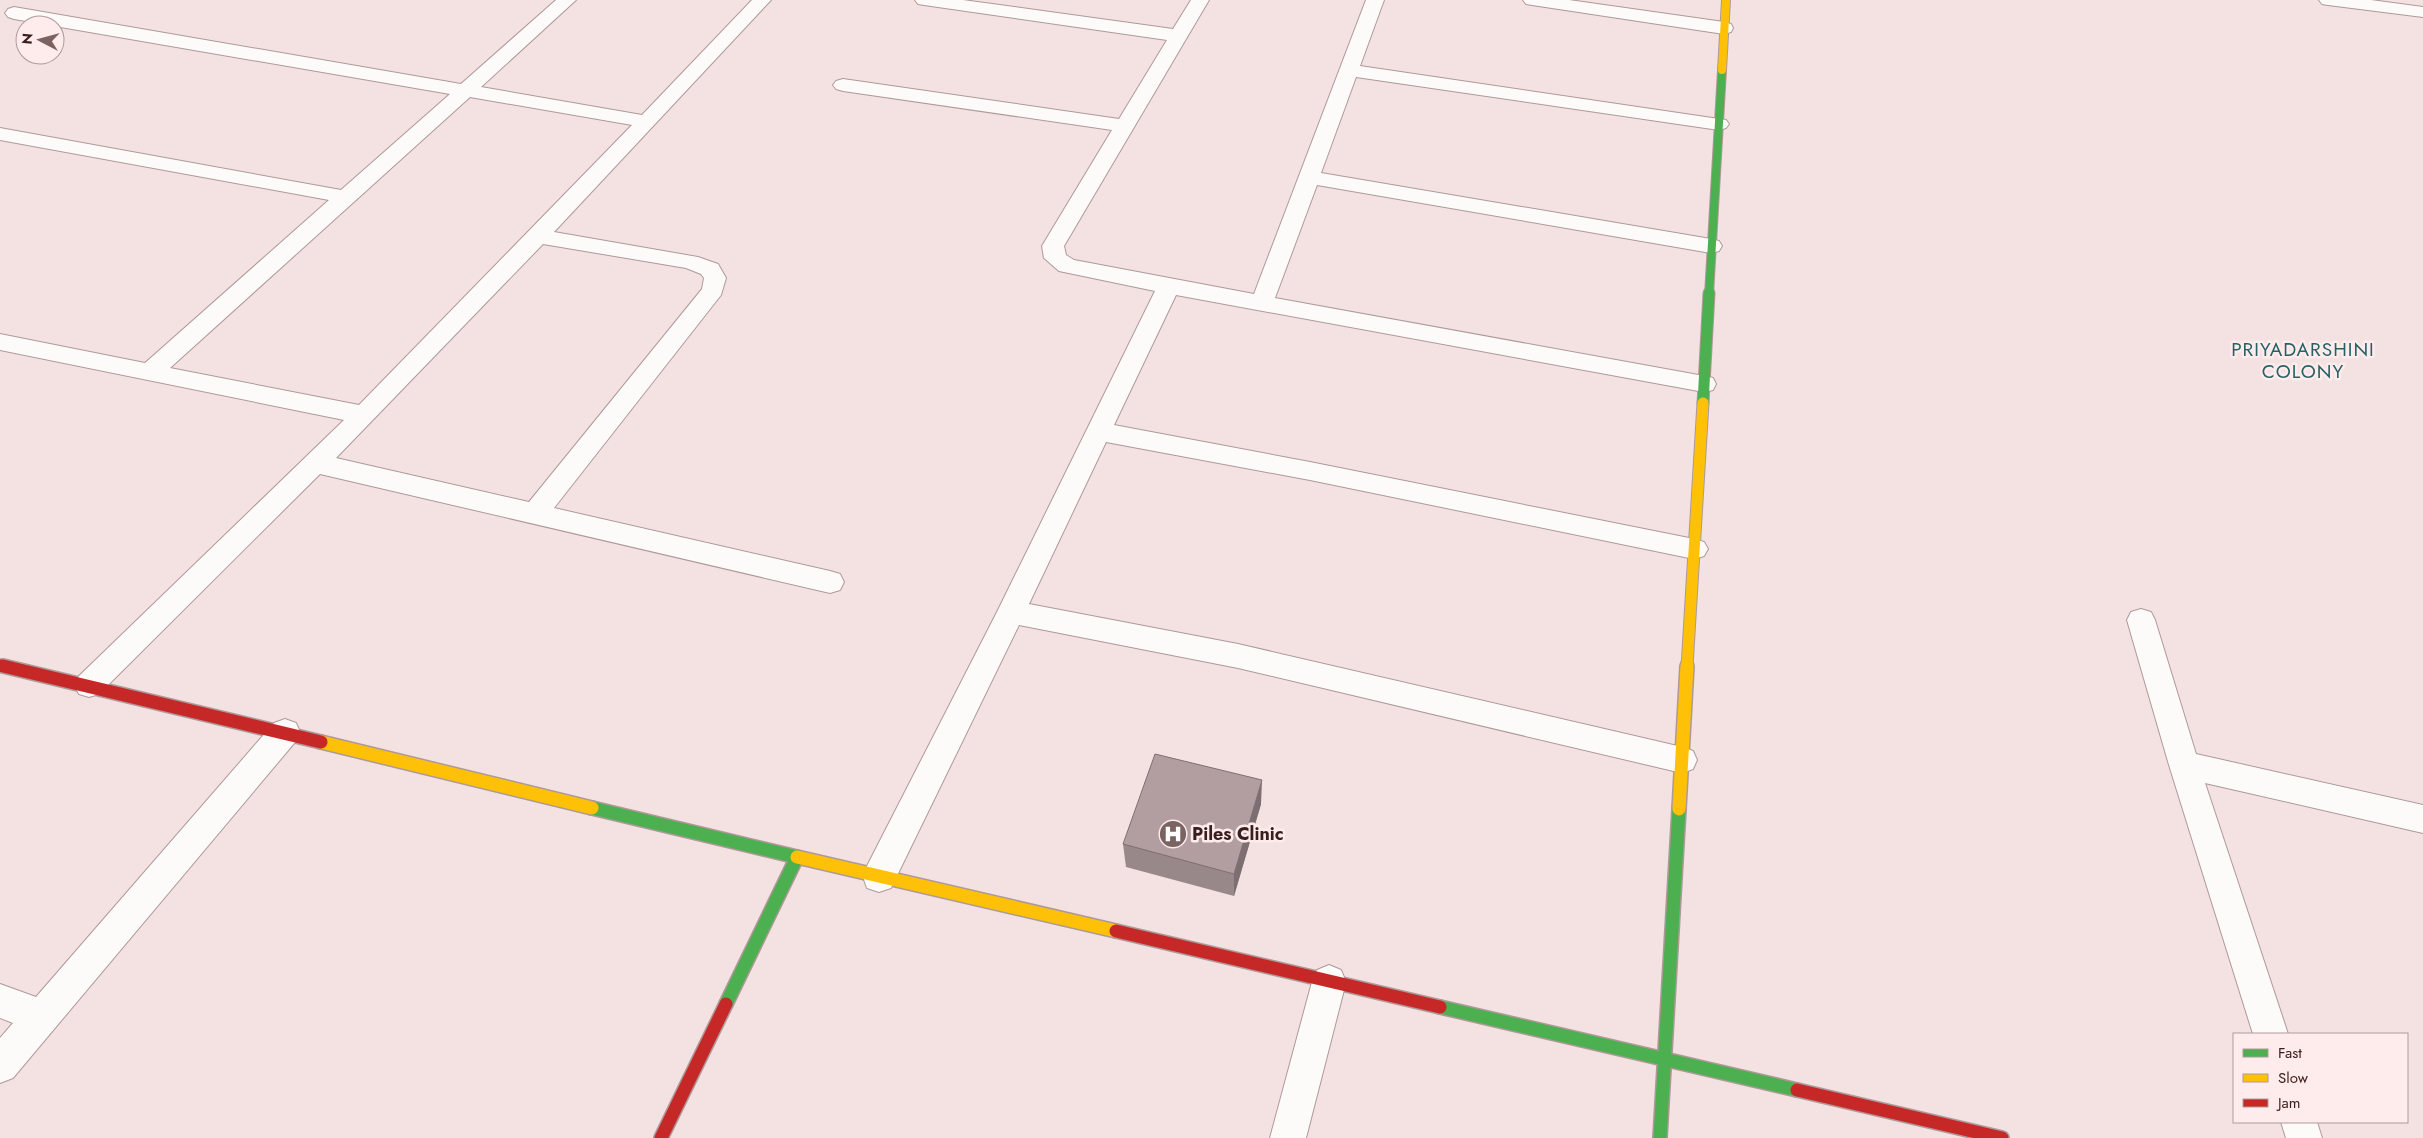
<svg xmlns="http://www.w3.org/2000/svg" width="2423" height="1138" viewBox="0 0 2423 1138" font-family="Jost,sans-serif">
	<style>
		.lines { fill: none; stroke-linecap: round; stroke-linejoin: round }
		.street-casing { stroke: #ae9999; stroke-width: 2 }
		.fast-far2-casing { stroke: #ae9999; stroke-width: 10 }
		.fast-far1-casing { stroke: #ae9999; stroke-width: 13 }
		.fast-casing { stroke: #ae9999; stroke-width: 16 }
		.slow-far2-casing { stroke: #ae9999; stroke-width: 10 }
		.slow-far1-casing { stroke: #ae9999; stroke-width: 13 }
		.slow-casing { stroke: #ae9999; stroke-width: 16 }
		.jam-far1-casing { stroke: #ae9999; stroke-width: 13 }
		.jam-casing { stroke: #ae9999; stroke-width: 16 }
		.street { fill: #fdfbfa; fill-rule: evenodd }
		.fast-far2 { stroke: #4caf50; stroke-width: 8 }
		.fast-far1 { stroke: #4caf50; stroke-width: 11 }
		.fast { stroke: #4caf50; stroke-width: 13 }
		.slow-far2 { stroke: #ffc107; stroke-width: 8 }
		.slow-far1 { stroke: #ffc107; stroke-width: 11 }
		.slow { stroke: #ffc107; stroke-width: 13 }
		.jam-far1 { stroke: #c62828; stroke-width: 11 }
		.jam { stroke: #c62828; stroke-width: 13 }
		.wall { fill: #99888a }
		.shaded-wall { fill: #7d6f71 }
		.building { fill: #b29ea1; stroke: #7d6f71 }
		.labels { text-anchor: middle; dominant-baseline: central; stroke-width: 5; stroke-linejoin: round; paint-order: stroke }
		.poi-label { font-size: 18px; font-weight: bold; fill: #3a1e1d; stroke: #fdeceb; text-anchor: start }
		.neighbourhood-label { font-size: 19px; letter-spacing: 1px; fill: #286165; stroke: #fdeceb }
	</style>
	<rect width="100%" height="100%" fill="#f3e2e1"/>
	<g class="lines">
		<defs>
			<path id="street" d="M556 0H576L481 87 642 115 752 0H771L554 232 698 257 718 264 726 278 721 295 554 508 830 571 840 574 844 582 840 590 830 593 320 474 99 694 89 697 79 694 74 685 79 676 344 420 0 350V334L145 363 329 200 0 140V128L341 190 450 94 14 19 8 17 5 13 8 9 14 7 461 84ZM470 97 632 125 359 405 170 368ZM543 244 686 268 701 274 704 278 702 289 529 502 336 458Z
				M915 0H963L1173 29 1191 0H1209L1064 246 1066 255 1074 260 1254 294 1366 0H1384L1360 66 1726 120 1729 124 1726 128 1719 130 1356 77 1321 173 1711 239 1719 241 1722 246 1719 251 1711 253 1317 185 1275 298 1704 376 1713 378 1716 384 1713 390 1704 392 1176 295 1114 425 1310 462 1694 539 1704 542 1708 549 1704 556 1694 559 1310 480 1106 442 1029 604 1238 644 1682 747 1693 751 1697 760 1693 769 1682 773 1238 668 1019 625 891 888 879 892 867 888 863 877 867 866 997 612 1155 291 1059 271 1044 258 1042 246 1112 130 843 91 836 89 833 85 836 81 843 79 1119 119 1167 40 924 5 918 4Z
				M1523 0H1569L1724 22 1731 24 1733 28 1731 32 1724 34 1532 5 1526 4Z
				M2319 0H2371L2423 7V17L2328 5 2322 4Z
				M2141 609 2151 612 2155 620 2196 754 2423 805V833L2205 783 2288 1034H2253L2169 765 2127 620 2131 612Z
				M285 719 296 723 300 732 296 741 13 1078 0 1083V1038L13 1023 0 1018V984L36 997 274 723Z
				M1329 965 1341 970 1346 982 1306 1138H1270L1312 982 1317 970Z
				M2281 1122H2317L2322 1138H2286Z"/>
			<path id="fast-far2" d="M1709 295 1722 70"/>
			<path id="fast-far1" d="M1703 403 1709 293"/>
			<path id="fast" d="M592 808 797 857 726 1004
				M1440 1007 1797 1090
				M1660 1138 1679 809"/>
			<path id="slow-far2" d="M1722 70 1726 0"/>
			<path id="slow-far1" d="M1687 667 1703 403"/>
			<path id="slow" d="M321 742 592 808
				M1679 809 1687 666
				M797 857 1116 931"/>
			<path id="jam-far1" d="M0 665 8 667"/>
			<path id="jam" d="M3 666 321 742
				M1116 931 1440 1007
				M1797 1090 2002 1138
				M661 1138 726 1004"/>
		</defs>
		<use href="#street" class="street-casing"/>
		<use href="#fast-far2" class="fast-far2-casing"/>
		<use href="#fast-far1" class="fast-far1-casing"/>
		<use href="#fast" class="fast-casing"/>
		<use href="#slow-far2" class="slow-far2-casing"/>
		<use href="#slow-far1" class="slow-far1-casing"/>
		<use href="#slow" class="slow-casing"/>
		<use href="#jam-far1" class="jam-far1-casing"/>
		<use href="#jam" class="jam-casing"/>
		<use href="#street" class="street"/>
		<use href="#fast-far2" class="fast-far2"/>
		<use href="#fast-far1" class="fast-far1"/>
		<use href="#fast" class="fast"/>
		<use href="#slow-far2" class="slow-far2"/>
		<use href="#slow-far1" class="slow-far1"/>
		<use href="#slow" class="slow"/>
		<use href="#jam-far1" class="jam-far1"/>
		<use href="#jam" class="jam"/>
	</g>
	<path class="wall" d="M1261 804 1234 896 1126 867 1123 844Z"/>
	<path class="shaded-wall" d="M1262 780 1261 804 1234 896V874Z"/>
	<path class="building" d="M1155 754 1262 780 1234 874 1123 844Z"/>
	<defs>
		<symbol id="hospital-disc" viewBox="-11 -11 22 22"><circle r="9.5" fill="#7b6362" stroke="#fdeceb"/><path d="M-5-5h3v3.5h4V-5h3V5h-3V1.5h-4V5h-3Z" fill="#fff"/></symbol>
	</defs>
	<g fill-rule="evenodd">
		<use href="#hospital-disc" x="1157" y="818" width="32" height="32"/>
	</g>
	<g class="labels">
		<g class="poi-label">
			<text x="1192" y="834">Piles Clinic</text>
		</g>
		<g class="neighbourhood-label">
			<text x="2303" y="349">PRIYADARSHINI<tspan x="2303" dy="22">COLONY</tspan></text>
		</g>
	</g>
	<rect x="2233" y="1033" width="175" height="90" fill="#fdeceb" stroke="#af9a99"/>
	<rect x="2243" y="1049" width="25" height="8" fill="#4caf50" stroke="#af9a99"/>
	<text x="2278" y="1058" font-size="15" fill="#3a1e1d">Fast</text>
	<rect x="2243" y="1074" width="25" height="8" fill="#ffc107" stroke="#af9a99"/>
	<text x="2278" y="1083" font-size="15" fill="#3a1e1d">Slow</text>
	<rect x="2243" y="1099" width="25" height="8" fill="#c62828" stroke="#af9a99"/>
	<text x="2278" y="1108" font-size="15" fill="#3a1e1d">Jam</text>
	<g transform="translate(40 40) rotate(276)"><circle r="24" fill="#fdeceb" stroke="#af9a99"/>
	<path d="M0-4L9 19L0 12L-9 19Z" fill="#7b6362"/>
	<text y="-8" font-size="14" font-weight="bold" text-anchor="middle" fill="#3a1e1d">N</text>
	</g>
</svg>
